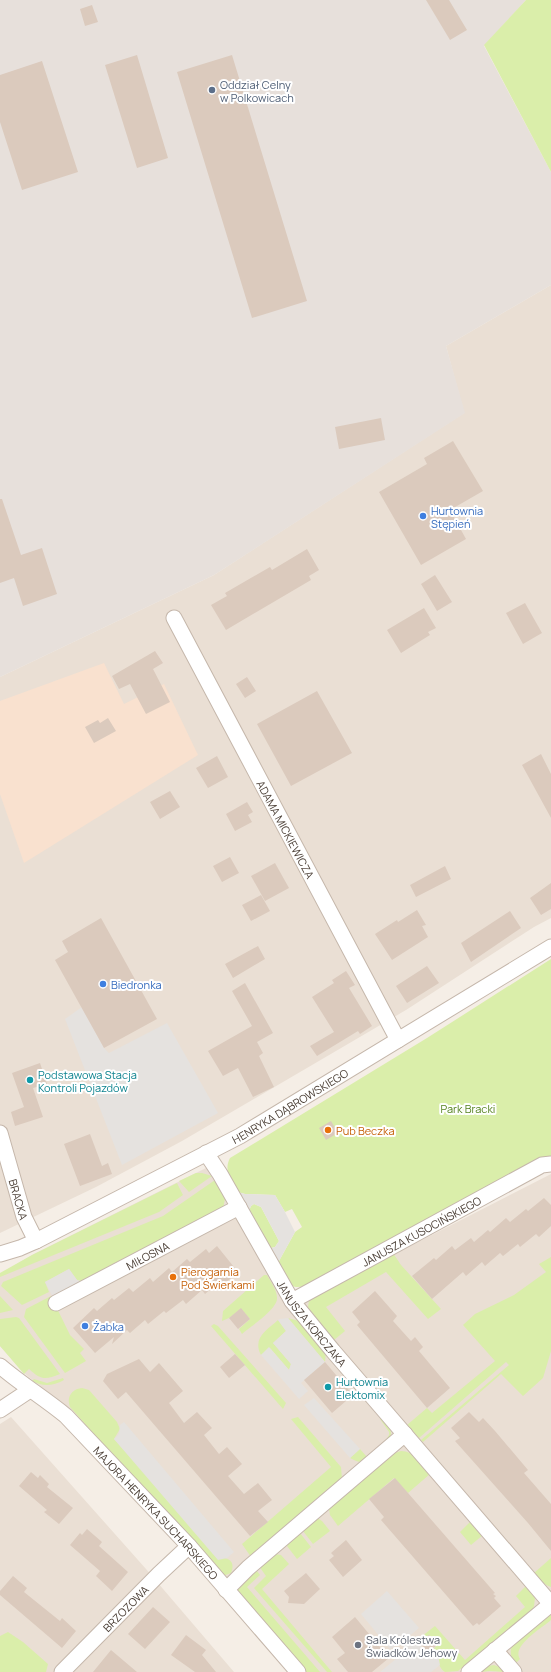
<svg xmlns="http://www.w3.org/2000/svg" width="551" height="1672" viewBox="0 0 551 1672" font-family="Manrope,sans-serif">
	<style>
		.residential { fill: #eadfd4 }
		.commercial { fill: #f9e1cf }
		.industrial { fill: #e7e0db }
		.green { fill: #daeeaa }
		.parking { fill: #e5e2df }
		.building { fill: #dbcabd }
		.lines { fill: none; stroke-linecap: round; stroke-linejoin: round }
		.minor-casing { stroke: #c5b7ab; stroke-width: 17 }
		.minor { stroke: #fff; stroke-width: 15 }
		.service-dot { fill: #5c6f8a; stroke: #fff; stroke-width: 1.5 }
		.shop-dot { fill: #3f7fe0; stroke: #fff; stroke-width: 1.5 }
		.culture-dot { fill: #0f9aa8; stroke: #fff; stroke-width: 1.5 }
		.food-dot { fill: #e8710a; stroke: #fff; stroke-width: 1.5 }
		.worship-dot { fill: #6b7280; stroke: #fff; stroke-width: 1.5 }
		.labels { text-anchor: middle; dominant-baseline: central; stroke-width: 4; stroke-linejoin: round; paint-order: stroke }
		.service-label { font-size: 11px; fill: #4e5e75; stroke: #fff; text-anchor: start }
		.shop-label { font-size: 11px; fill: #366cbe; stroke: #fff; text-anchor: start }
		.street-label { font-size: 11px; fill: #493d34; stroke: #fff }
		.culture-label { font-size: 11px; fill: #0d838f; stroke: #fff; text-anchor: start }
		.park-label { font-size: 11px; fill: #558220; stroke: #fff }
		.food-label { font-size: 11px; fill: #c56008; stroke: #fff; text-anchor: start }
		.worship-label { font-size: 11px; fill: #5b616d; stroke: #fff; text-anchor: start }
	</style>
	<rect width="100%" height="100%" fill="#f5eee6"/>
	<path class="residential" d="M551 285V918L534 927 406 1010 182 1141 96 1187 0 1233V677L214 575 464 413 446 346Z
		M218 1162 299 1303 551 1174V1672H293L69 1410 24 1373 0 1346V1274L34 1254Z
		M11 1417 146 1569 234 1672H0V1424Z"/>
	<path class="commercial" d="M104 663 124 704 164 684 198 755 24 863 0 794V701Z"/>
	<path class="industrial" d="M0 0H526L484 46 551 172V285L446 346 465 413 214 575 0 677Z"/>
	<path class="green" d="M526 0H551V172L484 45Z
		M551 959V1157L304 1286C300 1287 295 1288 291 1285 286 1280 279 1268 279 1261L295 1232 302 1227 292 1209 285 1212 275 1195 245 1194 238 1192C232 1181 223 1171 230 1158L427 1038Z
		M196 1173H202L212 1176 189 1192 179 1181Z
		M215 1180 225 1199 223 1209 188 1225 109 1266C101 1275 89 1284 77 1280L69 1269 45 1282 49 1292 22 1305 1 1286 3 1282 163 1216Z
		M177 1183 183 1195 159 1212 0 1277V1273L32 1255Z
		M254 1204 261 1207 279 1241 275 1247 271 1248 268 1246 249 1211 251 1206Z
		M393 1253 401 1265 441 1309 428 1319 386 1272 326 1307 345 1331 334 1340 310 1312 308 1307 309 1300 314 1295Z
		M551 1257V1351L543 1378 523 1396 501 1374 423 1442 421 1440 509 1365 506 1362 419 1438 407 1425 427 1408 432 1413 495 1361 463 1325 475 1314 514 1295 546 1272 539 1264Z
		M264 1275H267C271 1282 277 1290 277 1298 278 1309 250 1327 242 1334L239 1329 250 1319 241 1309 229 1318 222 1321 223 1311Z
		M0 1296 12 1309 13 1310 0 1313Z
		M51 1296 70 1335 84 1349 80 1353 86 1361 65 1373 24 1317 26 1309Z
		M16 1317 19 1318 60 1374C45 1380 41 1380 29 1369L24 1374 0 1346V1319Z
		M288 1318 299 1321 326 1352 325 1362Z
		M278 1320 286 1331 273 1343 291 1364 289 1370 270 1348 261 1355C252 1338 267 1330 278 1320Z
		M214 1324 218 1326 286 1403 283 1409 211 1326Z
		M63 1378 64 1380C53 1386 43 1387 32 1381L34 1379 47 1383Z
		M82 1388 89 1390 117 1422 120 1429 114 1439 221 1558C231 1557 235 1564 231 1573L223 1576 217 1574 70 1407C66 1397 72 1389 82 1388Z
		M298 1417 341 1467 342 1479 251 1557 242 1544 331 1467 291 1419Z
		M381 1418C385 1423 391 1427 391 1434 391 1442 370 1460 362 1462 357 1462 354 1460 350 1458L360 1449 367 1457 384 1443 389 1435V1432L380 1419Z
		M401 1451C414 1451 422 1464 430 1474L408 1493 394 1478 338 1526 330 1515 329 1509 395 1453Z
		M317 1518 322 1521 330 1531 313 1544 303 1531Z
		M471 1521 483 1535 471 1545 460 1532Z
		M300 1533 311 1547 297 1559 287 1546 289 1542Z
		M275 1554 281 1555 289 1564 262 1589 332 1672H327L254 1588 266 1576 261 1569V1566Z
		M551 1558V1587C544 1585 539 1579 534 1573Z
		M254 1571H257L260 1575 247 1587 320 1672H303L237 1595 236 1589Z
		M526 1586 535 1598 534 1606 532 1610 458 1671 445 1672C439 1668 438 1662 438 1655L433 1650 437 1645 429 1635 420 1642 417 1640 435 1626 465 1660 525 1607 516 1596Z
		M551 1612V1620C542 1628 511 1646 520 1659L515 1664C512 1660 510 1655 511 1649 514 1638 541 1620 551 1612Z
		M8 1632 23 1642 48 1664 46 1672H0V1636Z
		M494 1665 502 1668 505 1672 490 1671 481 1672 488 1666Z"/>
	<path class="parking" d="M82 1007 104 1048 109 1053 167 1023 218 1113 122 1165 65 1019Z
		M238 1192 245 1194 275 1195 285 1212 295 1232 279 1261V1266L268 1246 271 1248 275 1247 279 1241 261 1207 254 1204 251 1206 249 1211Z
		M69 1269 77 1280 83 1282 54 1299 45 1282Z
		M288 1318 325 1362 301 1383 308 1391 299 1399 261 1355 269 1347 289 1370 291 1364 273 1343 286 1331 278 1320 280 1319Z
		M314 1398 360 1449 350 1458 304 1405Z
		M124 1422 234 1552 227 1558 218 1560 114 1439 119 1434 120 1425Z
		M387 1591 419 1628 408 1637 415 1644 418 1642 428 1654 433 1650 438 1655 440 1665 431 1672H380L407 1650 400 1643 390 1649 361 1614Z"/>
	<path class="building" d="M426 0H449L467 30 450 40Z
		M92 5 98 22 85 26 80 9Z
		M137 55 168 158 137 168 105 65Z
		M232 55 307 301 252 318 177 72Z
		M42 61 78 172 22 190 0 122V75Z
		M381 418 385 440 339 449 335 427Z
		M453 441 483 491 450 510 466 539 421 565 379 492 427 464 424 458Z
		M0 499H2L21 555 42 548 57 594 23 606 14 578 0 583Z
		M307 549 319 570 309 576 311 580 226 630 211 605 227 596 225 593 270 567 272 570Z
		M435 575 452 602 437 611 421 584Z
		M525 603 542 633 523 644 506 613Z
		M424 608 436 628 428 632 430 635 401 653 387 630Z
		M155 651 163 663 153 669 170 702 146 714 130 684 119 689 112 676Z
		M247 677 256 691 245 698 236 684Z
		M317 691 352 753 291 786 257 724Z
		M108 718 116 731 94 743 85 727 98 720 100 723Z
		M541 754 551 774V818L522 765Z
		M217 756 228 777 208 788 196 768Z
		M170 791 180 807 160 819 150 802Z
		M247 802 253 812 248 815 252 822 235 831 226 814Z
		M230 857 239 873 222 882 213 866Z
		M275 863 289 888 265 901 251 876Z
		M445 866 451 879 416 897 410 885Z
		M551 883V909L541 915 530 898Z
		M261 895 270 911 251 921 242 905Z
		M417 910 426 925 422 926 428 937 392 960 375 934 397 920 398 922Z
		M510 911 521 928 471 962 461 943Z
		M101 918 157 1019 104 1048 55 960 68 952 62 941Z
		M258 946 265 959 233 978 225 964Z
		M427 966 439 983 407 1003 396 986Z
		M346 971 355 985 349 988 372 1026 360 1034 358 1031 317 1056 310 1046 334 1032 312 997 334 983 332 980Z
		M245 983 273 1033 257 1042 263 1053 259 1056 274 1087 253 1097 238 1068 223 1076 208 1051 252 1026 232 991Z
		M40 1063 47 1084 33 1088 43 1117 15 1126 11 1112 24 1107 12 1073Z
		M331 1121 338 1133 326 1140 319 1128Z
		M90 1134 102 1166 108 1163 112 1174 80 1186 64 1144Z
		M544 1198 551 1205V1226L539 1237 536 1234 520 1247 518 1244 503 1256 500 1253 485 1266 482 1262 466 1276 463 1272 432 1299 412 1276 434 1258 436 1260 452 1246 455 1250 471 1238 474 1242 488 1230 490 1232 506 1218 510 1222 526 1209 528 1211Z
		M217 1246 238 1272 223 1285 220 1281 205 1294 202 1290 186 1304 183 1300 166 1313 164 1311 148 1324 145 1320 130 1333 127 1330 112 1344 114 1337 95 1353 73 1328 94 1308 97 1311 112 1298 114 1300 129 1288 133 1292 150 1278 153 1282 169 1268 172 1272 187 1259 190 1262 206 1249 209 1253Z
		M375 1291 397 1316 393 1321 411 1341 415 1337 423 1347 419 1351 450 1388 427 1408 357 1325 360 1322 352 1312Z
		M241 1308 250 1319 238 1329 229 1318Z
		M235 1354 245 1365 229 1378 220 1367Z
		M139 1359 150 1372 159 1363 183 1391 169 1403 184 1423 197 1412 212 1428 204 1435 219 1454 227 1447 242 1464 228 1476 244 1494 258 1483 272 1500 258 1511 268 1522 250 1536 126 1392 118 1399 103 1381 107 1374Z
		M325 1362 353 1395 332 1413 304 1380Z
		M469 1412 479 1422 483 1418 495 1431 528 1470 524 1473 551 1504V1551L528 1523 455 1441 460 1438 451 1428Z
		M31 1472 38 1478 40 1475 49 1484 47 1487 73 1508 59 1524 44 1512 47 1510 19 1486Z
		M395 1478 495 1593 493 1594 496 1596 494 1598 501 1606 479 1625 477 1623 473 1626 381 1520 384 1517 369 1499Z
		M87 1529 102 1542 99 1546 128 1572 112 1591 96 1576 100 1571 70 1545 80 1533 82 1535Z
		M346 1540 362 1560 343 1577 329 1560 334 1556 331 1553Z
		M306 1573 320 1589 304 1604 288 1603 289 1597 284 1591Z
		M13 1576 27 1588 24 1592 60 1621 62 1618 76 1631 62 1648 0 1595V1591Z
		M153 1607 170 1622 145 1649 128 1634Z
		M355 1617 389 1658 372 1672H348L337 1659 345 1653 332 1637Z
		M186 1635 206 1650 202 1655 216 1672H195L171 1655Z
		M429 1635 437 1645 428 1653 420 1642Z
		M111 1650 137 1672H93Z"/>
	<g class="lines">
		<defs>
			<g id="minor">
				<path id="s1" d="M174 618 398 1040"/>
				<path id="s2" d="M0 1133 24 1217 36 1241"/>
				<path id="s3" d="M206 1153 220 1174 292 1301 333 1351 551 1604"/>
				<path id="s4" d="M0 1254 20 1248 36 1241 240 1136 551 947"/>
				<path id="s5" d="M292 1301 542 1165 551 1164"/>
				<path id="s6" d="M56 1303 239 1207"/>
				<path id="s7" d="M0 1366C21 1384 44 1398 66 1416L189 1546 298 1672"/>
				<path d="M0 1410 30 1390"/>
				<path d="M226 1590 248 1568 405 1434"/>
				<path d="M495 1650 514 1672"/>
				<path id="s8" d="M62 1672 159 1574 189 1546"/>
				<path d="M469 1672 551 1604"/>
			</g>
		</defs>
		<use href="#minor" class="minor-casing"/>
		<use href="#minor" class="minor"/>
	</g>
	<circle class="service-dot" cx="212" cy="90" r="4"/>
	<g class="shop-dot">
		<circle cx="423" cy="516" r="4"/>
		<circle cx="103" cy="984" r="4"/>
		<circle cx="85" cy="1326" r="4"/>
	</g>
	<g class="culture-dot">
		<circle cx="30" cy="1080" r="4"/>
		<circle cx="328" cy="1387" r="4"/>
	</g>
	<g class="food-dot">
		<circle cx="328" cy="1130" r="4"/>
		<circle cx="173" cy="1277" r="4"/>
	</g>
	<circle class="worship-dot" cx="358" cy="1645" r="4"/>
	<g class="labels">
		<g class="service-label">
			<text x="220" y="84">Oddział Celny<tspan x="220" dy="13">w Polkowicach</tspan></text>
		</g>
		<g class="shop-label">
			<text x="431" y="510">Hurtownia<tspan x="431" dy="13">Stępień</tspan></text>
			<text x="111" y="984">Biedronka</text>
			<text x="93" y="1326">Żabka</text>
		</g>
		<g class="street-label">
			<text stroke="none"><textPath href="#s1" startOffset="239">ADAMA MICKIEWICZA</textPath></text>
			<text stroke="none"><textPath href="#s4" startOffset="326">HENRYKA DĄBROWSKIEGO</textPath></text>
			<text stroke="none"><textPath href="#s2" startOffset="69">BRACKA</textPath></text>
			<text stroke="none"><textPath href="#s5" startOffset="147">JANUSZA KUSOCIŃSKIEGO</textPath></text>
			<text stroke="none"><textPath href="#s6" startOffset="103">MIŁOSNA</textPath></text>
			<text stroke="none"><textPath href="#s3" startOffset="201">JANUSZA KORCZAKA</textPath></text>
			<text stroke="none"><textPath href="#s7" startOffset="215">MAJORA HENRYKA SUCHARSKIEGO</textPath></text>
			<text stroke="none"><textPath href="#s8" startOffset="90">BRZOZOWA</textPath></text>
		</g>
		<g class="culture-label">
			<text x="38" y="1074">Podstawowa Stacja<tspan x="38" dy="13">Kontroli Pojazdów</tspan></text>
			<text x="336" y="1381">Hurtownia<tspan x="336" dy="13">Elektomix</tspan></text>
		</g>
		<g class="park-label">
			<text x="468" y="1108">Park Bracki</text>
		</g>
		<g class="food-label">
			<text x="336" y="1130">Pub Beczka</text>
			<text x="181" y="1271">Pierogarnia<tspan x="181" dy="13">Pod Świerkami</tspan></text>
		</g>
		<g class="worship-label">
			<text x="366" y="1639">Sala Królestwa<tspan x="366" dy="13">Świadków Jehowy</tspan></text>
		</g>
	</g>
</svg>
